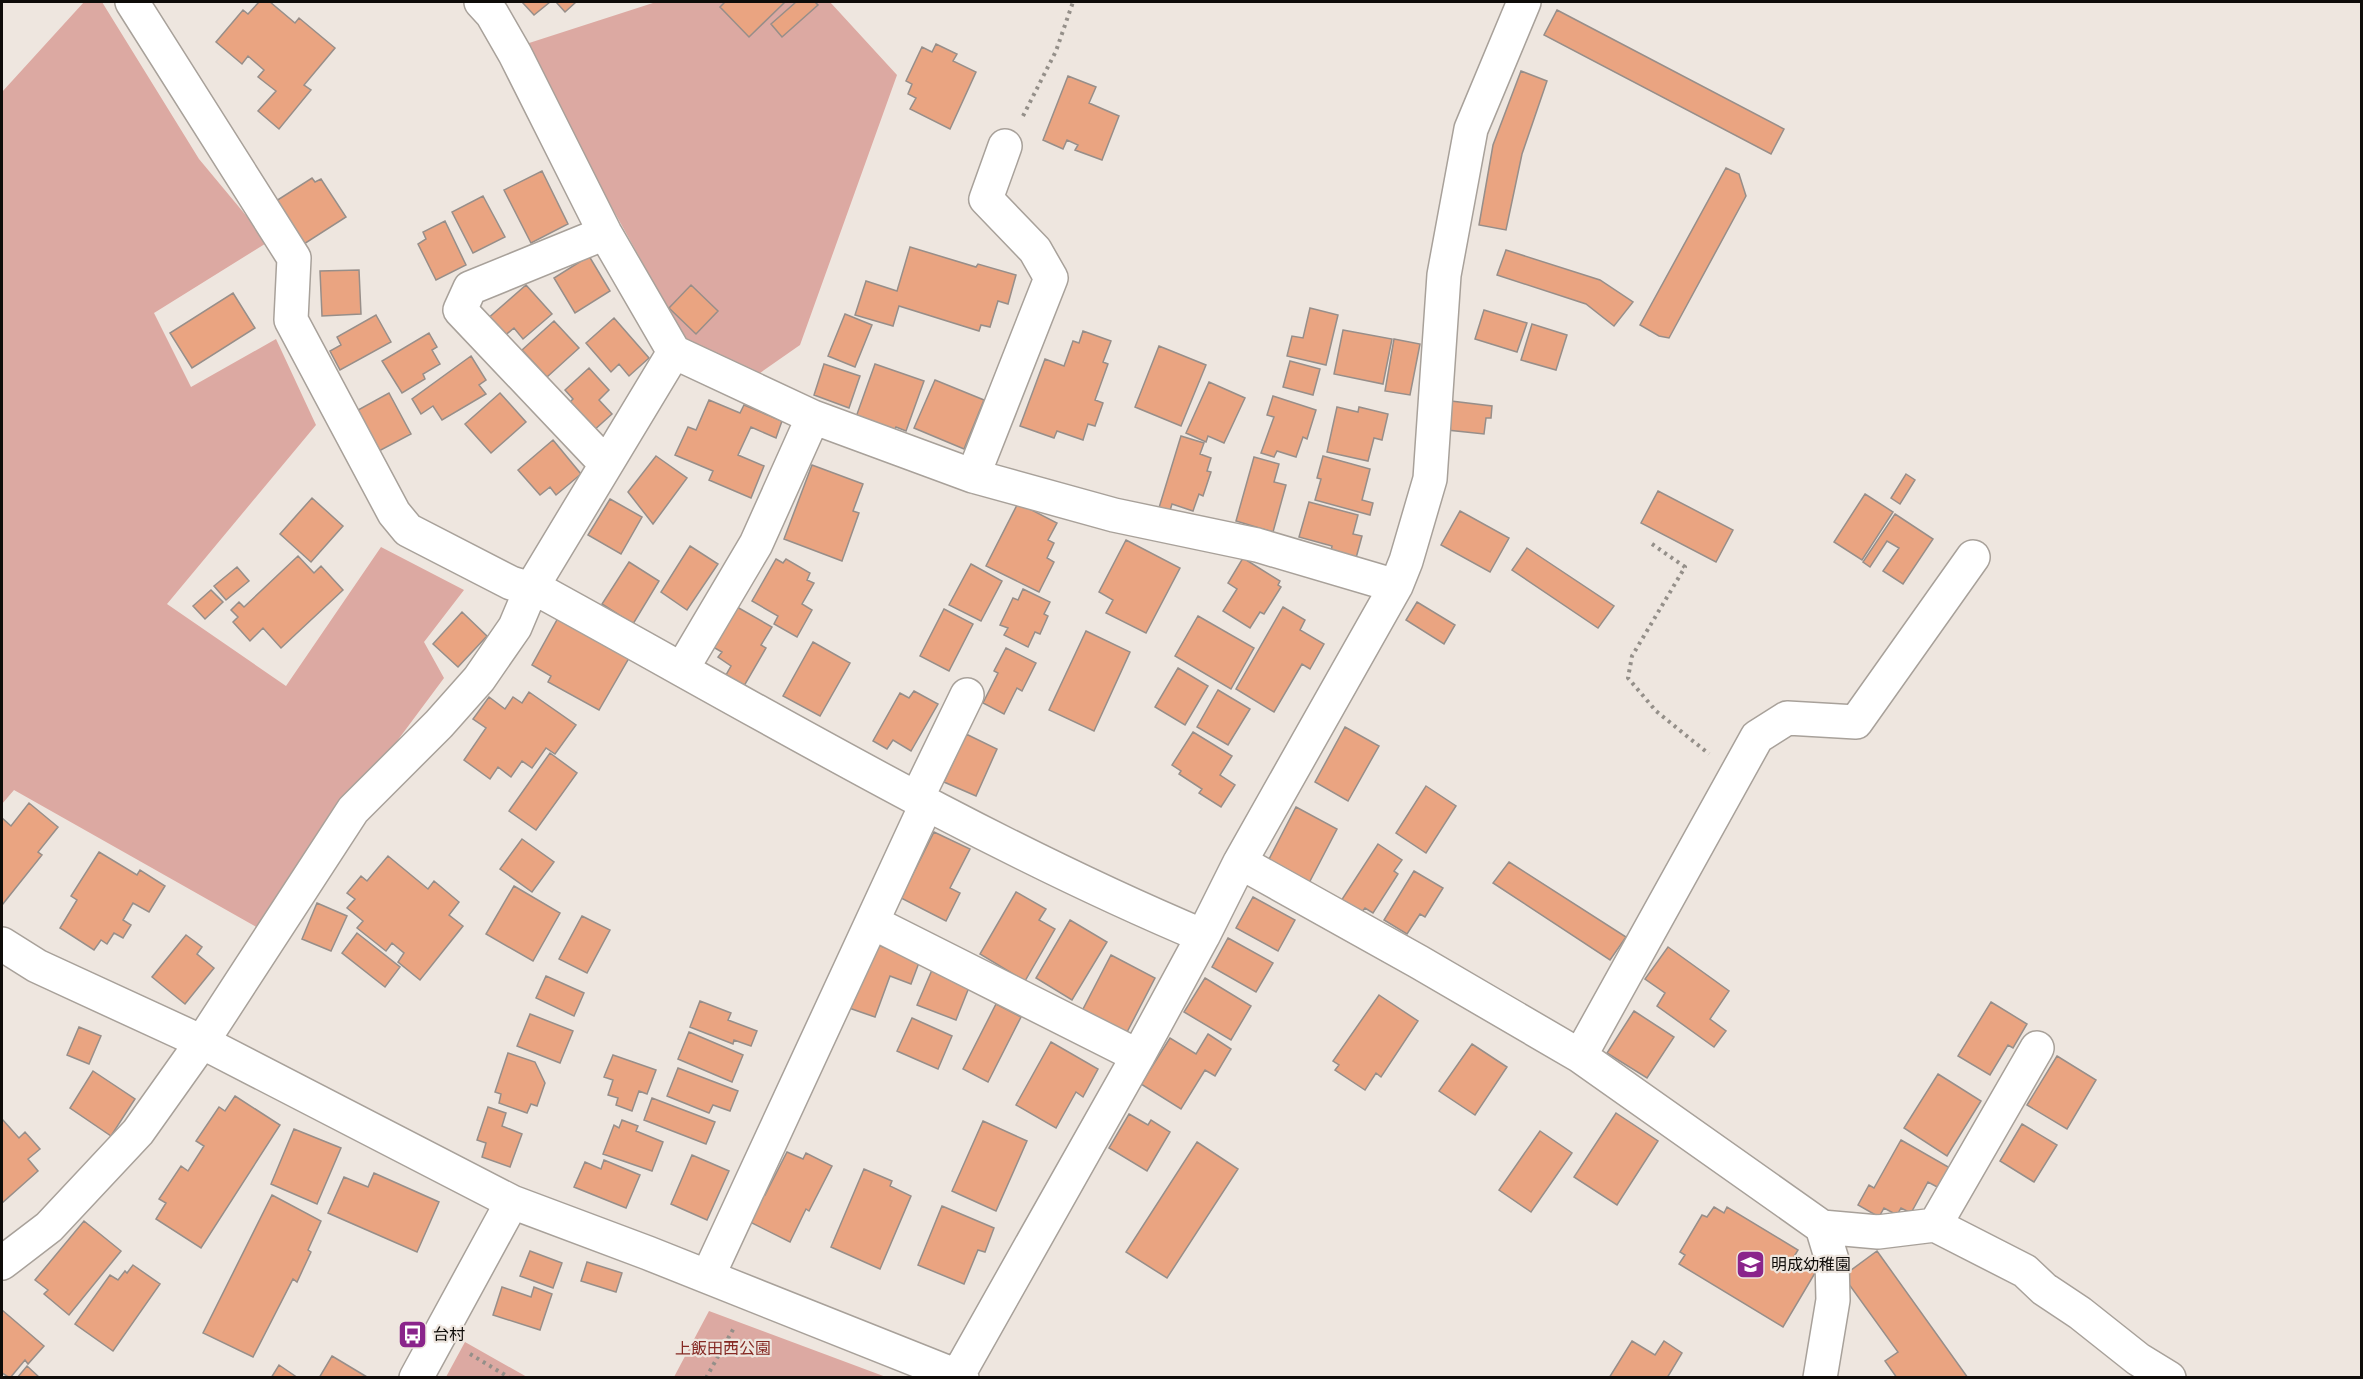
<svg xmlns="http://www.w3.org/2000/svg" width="2363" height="1379" viewBox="0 0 2363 1379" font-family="Poppins,'Noto Sans JP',sans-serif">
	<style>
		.green { fill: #dca9a2 }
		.building { fill: #eaa481; stroke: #978e89; stroke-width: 1.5 }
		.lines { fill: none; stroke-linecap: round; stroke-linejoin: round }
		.minor-casing { stroke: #a8a19a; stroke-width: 36 }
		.path { stroke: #948f89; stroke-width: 4; stroke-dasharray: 3 4.5; stroke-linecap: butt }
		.minor { stroke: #fff; stroke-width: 33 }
		.labels { text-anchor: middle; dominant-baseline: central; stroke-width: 4.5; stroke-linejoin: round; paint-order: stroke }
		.poi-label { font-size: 16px; fill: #0e0c09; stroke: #eee6df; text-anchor: start }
		.park-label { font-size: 16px; fill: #852923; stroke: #eee6df }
	</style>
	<rect width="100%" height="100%" fill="#eee6df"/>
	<path class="green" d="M84 2H102L199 159 268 242 154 313 191 387 276 339 316 425 167 604 286 686 381 547 464 590 424 642 444 678 258 928 14 790 2 804V92Z
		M656 2H830L897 75 800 345 750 380 692 352 565 123 526 44Z
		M709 1311 886 1377H674Z
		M465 1342 527 1377H446Z"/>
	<path class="building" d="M259 2H270L295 23 299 18 335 48 304 85 311 90 279 129 258 111 276 91 258 77 264 70 248 56 242 64 216 42 243 10 248 14Z
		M522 2H550L534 15Z
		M556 2H576L565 12Z
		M725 2H785L749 37 720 7Z
		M796 2H815L818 5 782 37 771 24Z
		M1557 10 1784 129 1771 154 1544 35Z
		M936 44 957 54 953 61 976 72 950 129 910 109 916 98 908 94 912 84 906 81 922 47 932 52Z
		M1521 71 1547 81 1522 154 1506 230 1479 225 1493 145Z
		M1068 76 1096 87 1089 103 1119 116 1102 160 1075 150 1078 145 1067 140 1063 149 1043 140Z
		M1726 168 1739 174 1746 196 1669 338 1659 336 1640 325Z
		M542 171 568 224 531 243 504 190Z
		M312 178 315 182 321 179 346 217 304 244 276 201Z
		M483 196 505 237 473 253 452 212Z
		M445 221 466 265 436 280 418 244 426 239 423 232Z
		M910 247 976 267 978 264 1016 275 1008 304 998 301 990 327 981 325 979 331 899 306 893 326 855 315 866 281 897 291Z
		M1506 250 1600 280 1633 302 1614 326 1586 304 1497 275Z
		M589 256 610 291 575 313 554 278Z
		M359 270 361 314 322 316 320 271Z
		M526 285 552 314 523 339 514 328 502 338 486 320Z
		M691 285 718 311 696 334 669 308Z
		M233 293 255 328 192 368 170 333Z
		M1310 308 1338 315 1326 365 1287 356 1292 336 1303 338Z
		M1484 310 1527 323 1517 352 1475 339Z
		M845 314 872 325 855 367 828 356Z
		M376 315 391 342 340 370 330 351 341 345 337 337Z
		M614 318 649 358 629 376 619 364 611 372 586 343Z
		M554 321 579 348 547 377 522 350Z
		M1532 324 1567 335 1556 370 1521 360Z
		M1343 330 1392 339 1383 384 1334 374Z
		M1083 331 1111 341 1103 362 1108 364 1095 400 1103 403 1095 426 1088 424 1083 440 1057 431 1054 438 1020 426 1045 359 1064 366 1073 341 1079 343Z
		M429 333 437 347 432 350 440 364 423 374 425 379 402 393 382 361Z
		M1394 339 1420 344 1410 395 1385 391Z
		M1159 346 1206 365 1181 426 1135 407Z
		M471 356 486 380 479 385 486 394 442 420 433 406 421 414 412 399Z
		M1290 361 1320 369 1313 395 1283 387Z
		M824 364 860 376 849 408 814 395Z
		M875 364 924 381 906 431 896 427 894 431 856 417Z
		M589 368 609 390 599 400 612 414 592 432 567 405 573 399 565 390Z
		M935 380 984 400 964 449 914 428Z
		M1209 382 1245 398 1224 443 1208 436 1206 442 1186 433Z
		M389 393 411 434 379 451 358 410Z
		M500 393 526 422 491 453 465 424Z
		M1273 396 1316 410 1307 439 1303 437 1296 457 1277 451 1274 457 1261 453 1274 417 1267 415Z
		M709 400 740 413 744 405 782 421 776 438 751 427 738 455 764 466 751 498 709 480 713 471 675 455 688 427 696 430Z
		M1451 401 1492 406 1491 418H1486L1484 434 1447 430Z
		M1337 407 1358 412 1359 407 1388 414 1382 440 1374 438 1368 461 1327 452Z
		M1181 436 1204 443 1200 454 1211 458 1207 471 1211 472 1203 496 1199 494 1193 511 1172 504 1169 514 1158 511Z
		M553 440 581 474 556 495 550 487 540 495 518 470Z
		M656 456 687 478 653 524 628 492Z
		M1323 456 1370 469 1362 500 1373 503 1370 515 1315 500 1321 479 1317 478Z
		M1254 457 1279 464 1274 482 1286 485 1273 532 1236 521Z
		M812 465 863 484 853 511 859 513 842 561 784 539Z
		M1906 474 1915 480 1900 504 1891 498Z
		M1658 491 1733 530 1716 562 1641 523Z
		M1865 494 1893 512 1862 560 1834 542Z
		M312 498 343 526 311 562 280 534Z
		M610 499 642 517 621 554 588 535Z
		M1309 502 1358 515 1353 534 1362 536 1356 558 1331 551 1332 546 1299 537Z
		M1018 503 1057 523 1048 540 1054 543 1047 558 1054 562 1039 592 986 566Z
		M1460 511 1509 538 1490 572 1441 545Z
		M1895 514 1933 539 1903 584 1883 571 1899 548 1887 541 1870 567 1863 562Z
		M1126 540 1180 568 1146 633 1106 613 1113 600 1099 592Z
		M690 546 718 564 687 610 661 592Z
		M1527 548 1614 606 1598 628 1512 570Z
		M298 556 314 573 321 566 343 590 281 648 263 628 250 641 233 622 238 617 231 610 239 602 244 607Z
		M1243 558 1280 581 1278 585 1281 587 1264 614 1260 612 1250 628 1223 611 1237 589 1228 583Z
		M776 559 783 563 786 559 810 573 807 580 814 583 802 604 812 610 797 637 774 624 778 616 752 601Z
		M629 562 659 581 633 624 602 604Z
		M971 564 1002 581 981 621 949 605Z
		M237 567 249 581 226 600 214 586Z
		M1023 589 1050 602 1044 614 1048 616 1040 634 1035 632 1028 647 1004 635 1008 628 1000 625 1013 598 1018 600Z
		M211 590 223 602 205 619 193 606Z
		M1417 602 1455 625 1444 644 1406 620Z
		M737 607 772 627 761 645 766 648 744 686 726 675 731 666 718 657 722 652 713 647Z
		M1283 607 1305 620 1300 630 1324 644 1310 669 1302 664 1274 712 1236 689Z
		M944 609 973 624 949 671 920 656Z
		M462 612 487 636 458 667 433 644Z
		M1198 616 1254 648 1231 689 1175 656Z
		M558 618 629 658 599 710 548 682 551 676 532 665Z
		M1086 631 1130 652 1094 731 1049 710Z
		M813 642 850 663 820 716 783 696Z
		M1006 648 1036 663 1022 691 1017 688 1004 714 983 703 998 673 994 671Z
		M1178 668 1208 686 1185 725 1155 707Z
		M1218 690 1250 709 1228 745 1197 727Z
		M914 691 938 704 911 751 893 740 887 749 873 741 900 693 909 698Z
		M529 692 576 725 555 754 546 748 532 768 522 761 511 777 498 767 490 779 464 760 486 728 473 719 489 697 505 709 513 697 522 703Z
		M1345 727 1379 746 1348 801 1315 782Z
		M1193 732 1232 756 1220 775 1235 785 1221 807 1199 793 1202 789 1179 774 1181 771 1172 765Z
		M966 734 997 749 976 796 944 782Z
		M550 753 577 773 536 830 509 811Z
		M1426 786 1456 806 1426 853 1396 833Z
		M29 803 58 827 38 852 42 855 2 905V818L11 826Z
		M1296 807 1337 829 1309 883 1268 861Z
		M934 832 970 849 950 888 960 893 946 921 901 898Z
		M522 839 554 862 532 892 500 869Z
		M1378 844 1402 860 1394 871 1398 874 1373 913 1365 908 1358 917 1339 904Z
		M99 852 137 875 140 870 165 886 149 912 133 903 123 920 131 925 123 938 114 933 107 944 101 940 94 950 60 928 77 900 71 896Z
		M388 856 428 889 434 881 459 902 449 915 463 926 420 980 398 962 404 953 392 943 386 951 357 928 363 921 347 908 355 899 347 893 361 876 367 881Z
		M1509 862 1626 937 1610 960 1493 883Z
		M1414 871 1443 888 1425 917 1420 914 1407 934 1384 920Z
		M514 886 560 913 533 961 486 934Z
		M1016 892 1046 909 1039 920 1055 929 1025 981 980 954Z
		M1253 897 1295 920 1278 951 1236 928Z
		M317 903 347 916 331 951 302 939Z
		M582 916 610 930 587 973 559 959Z
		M1070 920 1107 942 1072 1000 1036 978Z
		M357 933 400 967 385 987 342 953Z
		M186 935 202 947 197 954 214 968 185 1004 152 977Z
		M1228 938 1273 963 1256 992 1212 967Z
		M872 943 920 960 911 984 890 976 875 1017 849 1008Z
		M1668 947 1729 991 1710 1019 1726 1031 1714 1047 1657 1006 1665 993 1645 979Z
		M1111 955 1155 978 1125 1036 1081 1013Z
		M932 970 970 985 956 1020 917 1005Z
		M546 976 584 993 574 1016 536 998Z
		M1205 978 1251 1006 1231 1040 1184 1012Z
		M1379 995 1418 1021 1381 1077 1376 1073 1365 1090 1335 1070 1339 1065 1333 1061Z
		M700 1001 731 1013 728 1020 757 1031 751 1046 734 1040 733 1044 690 1027Z
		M1991 1002 2027 1024 2013 1048 2008 1045 1990 1075 1958 1056Z
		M996 1004 1021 1017 988 1082 963 1069Z
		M1634 1011 1674 1037 1647 1078 1607 1053Z
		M530 1014 573 1031 560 1063 517 1046Z
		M912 1018 952 1036 938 1069 897 1051Z
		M79 1027 101 1036 89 1064 67 1055Z
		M689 1032 743 1055 732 1082 678 1059Z
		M1208 1034 1231 1049 1215 1076 1205 1070 1181 1109 1141 1084 1170 1038 1196 1054Z
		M1051 1042 1098 1069 1083 1097 1076 1092 1056 1128 1016 1105Z
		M1472 1044 1507 1067 1475 1115 1439 1091Z
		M508 1053 535 1062 545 1083 537 1106 531 1104 527 1113 499 1103 501 1094 495 1092Z
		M613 1055 656 1070 647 1094 639 1091 632 1111 616 1105 618 1098 608 1095 613 1080 604 1077Z
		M2057 1056 2096 1080 2067 1129 2027 1105Z
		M678 1068 738 1091 730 1111 713 1105 709 1113 667 1096Z
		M93 1071 135 1099 111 1136 70 1108Z
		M1938 1074 1981 1101 1947 1156 1904 1128Z
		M235 1096 280 1125 201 1248 156 1219 166 1203 159 1199 181 1166 188 1171 204 1146 196 1141 219 1107 225 1111Z
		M652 1098 715 1122 706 1144 644 1120Z
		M488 1107 506 1113 502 1126 522 1134 510 1167 482 1157 486 1143 477 1140Z
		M1616 1113 1658 1141 1617 1205 1574 1177Z
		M1129 1114 1148 1125 1151 1120 1170 1132 1147 1171 1109 1148Z
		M2 1119 19 1138 25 1132 40 1149 28 1159 38 1171 2 1203Z
		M622 1120 638 1126 636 1131 663 1142 652 1171 603 1154 614 1125 619 1128Z
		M983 1121 1027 1141 996 1211 952 1191Z
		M2022 1124 2057 1145 2034 1182 2000 1161Z
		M294 1129 341 1148 317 1204 271 1184Z
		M1540 1131 1572 1153 1531 1212 1499 1190Z
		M1901 1140 1950 1168 1939 1188 1928 1182 1911 1213 1901 1208 1897 1215 1884 1208 1879 1217 1858 1205 1869 1185 1874 1188Z
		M1197 1142 1238 1169 1167 1278 1126 1252Z
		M787 1152 803 1159 806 1153 832 1166 809 1211 806 1209 790 1242 744 1219 758 1192 765 1195Z
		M692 1155 729 1171 707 1220 671 1204Z
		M604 1160 640 1175 626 1208 574 1187 585 1162 601 1169Z
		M864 1169 892 1181 890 1186 911 1196 880 1269 831 1247Z
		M374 1173 439 1202 417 1252 328 1213 344 1177 368 1187Z
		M272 1195 321 1221 308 1250 311 1252 297 1282 293 1279 253 1357 203 1333Z
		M942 1206 994 1228 985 1252 978 1250 964 1284 918 1265Z
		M1714 1207 1724 1213 1727 1207 1798 1250 1792 1260 1815 1273 1783 1327 1679 1264 1685 1255 1680 1252 1702 1215 1707 1217Z
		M84 1221 121 1251 69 1315 44 1294 48 1290 35 1280Z
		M530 1251 562 1263 553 1288 520 1276Z
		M1877 1251 1968 1378H1897L1885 1361 1898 1352 1843 1276Z
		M587 1262 622 1273 616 1292 581 1281Z
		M133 1265 160 1284 113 1351 75 1324 110 1275 118 1280 125 1271 127 1273Z
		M502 1287 531 1297 534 1287 552 1294 540 1330 493 1315Z
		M2 1310 44 1346 28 1364 25 1360 10 1378 2 1373Z
		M1632 1341 1655 1355 1664 1341 1682 1353 1667 1378H1609Z
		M332 1356 367 1377 366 1378H319Z
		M279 1365 298 1378H271Z
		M27 1366 40 1378H17Z"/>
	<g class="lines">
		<defs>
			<path id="minor" d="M132 2 294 258 291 320 394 513 408 530 511 583 544 593C761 712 975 840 1203 936
				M481 2 492 14 515 54 605 233 674 352 813 417 973 476 1114 515 1257 545 1396 586
				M605 233 470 288 460 310 606 464
				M973 476 1051 278 1035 250 986 199 1005 146
				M682 669 756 544 813 417
				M917 798 967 695
				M1240 862 1419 962 1580 1056 1822 1227 1878 1232 1935 1225 2037 1048
				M872 922 1138 1056
				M2 944 37 966 202 1042 512 1202 648 1253 962 1378
				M1580 1056 1757 737 1787 718 1856 722 1973 557
				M1935 1225 2025 1271 2044 1289 2080 1313 2138 1359 2169 1378
				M2 1263 49 1227 138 1132 202 1042 353 810 439 724 479 679 515 627 531 589 674 352
				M708 1276 927 803
				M958 1375 1138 1056 1203 936 1240 862 1396 586 1406 561 1430 479 1444 275 1471 129 1524 2
				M416 1378 512 1202
				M1820 1378 1833 1300 1832 1260 1822 1227"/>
		</defs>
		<use href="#minor" class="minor-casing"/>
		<path class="path" d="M1023 116 1056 51 1073 2
			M1652 544 1685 567 1632 656 1628 678 1656 711 1709 754
			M470 1354 510 1378
			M706 1378 735 1326"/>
		<use href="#minor" class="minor"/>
	</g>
	<defs>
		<symbol id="school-square" viewBox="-11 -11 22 22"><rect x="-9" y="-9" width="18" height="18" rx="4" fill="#8a248b" stroke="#eee6df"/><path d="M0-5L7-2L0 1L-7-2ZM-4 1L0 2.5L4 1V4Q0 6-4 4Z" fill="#fff"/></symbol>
		<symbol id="bus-square" viewBox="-11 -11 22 22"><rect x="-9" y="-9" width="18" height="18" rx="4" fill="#8a248b" stroke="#eee6df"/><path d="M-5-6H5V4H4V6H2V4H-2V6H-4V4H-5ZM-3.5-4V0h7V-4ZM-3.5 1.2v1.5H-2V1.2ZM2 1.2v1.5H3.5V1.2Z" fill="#fff"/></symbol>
	</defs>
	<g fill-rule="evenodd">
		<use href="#school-square" x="1734" y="1248" width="33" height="33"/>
		<use href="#bus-square" x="396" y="1318" width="33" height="33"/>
	</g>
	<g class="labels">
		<g class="poi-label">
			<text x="1771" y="1264">明成幼稚園</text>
			<text x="433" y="1334">台村</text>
		</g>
		<g class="park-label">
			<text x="723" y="1348">上飯田西公園</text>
		</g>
	</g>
	<rect width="2363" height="1379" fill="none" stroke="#0e0c09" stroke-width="6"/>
</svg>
